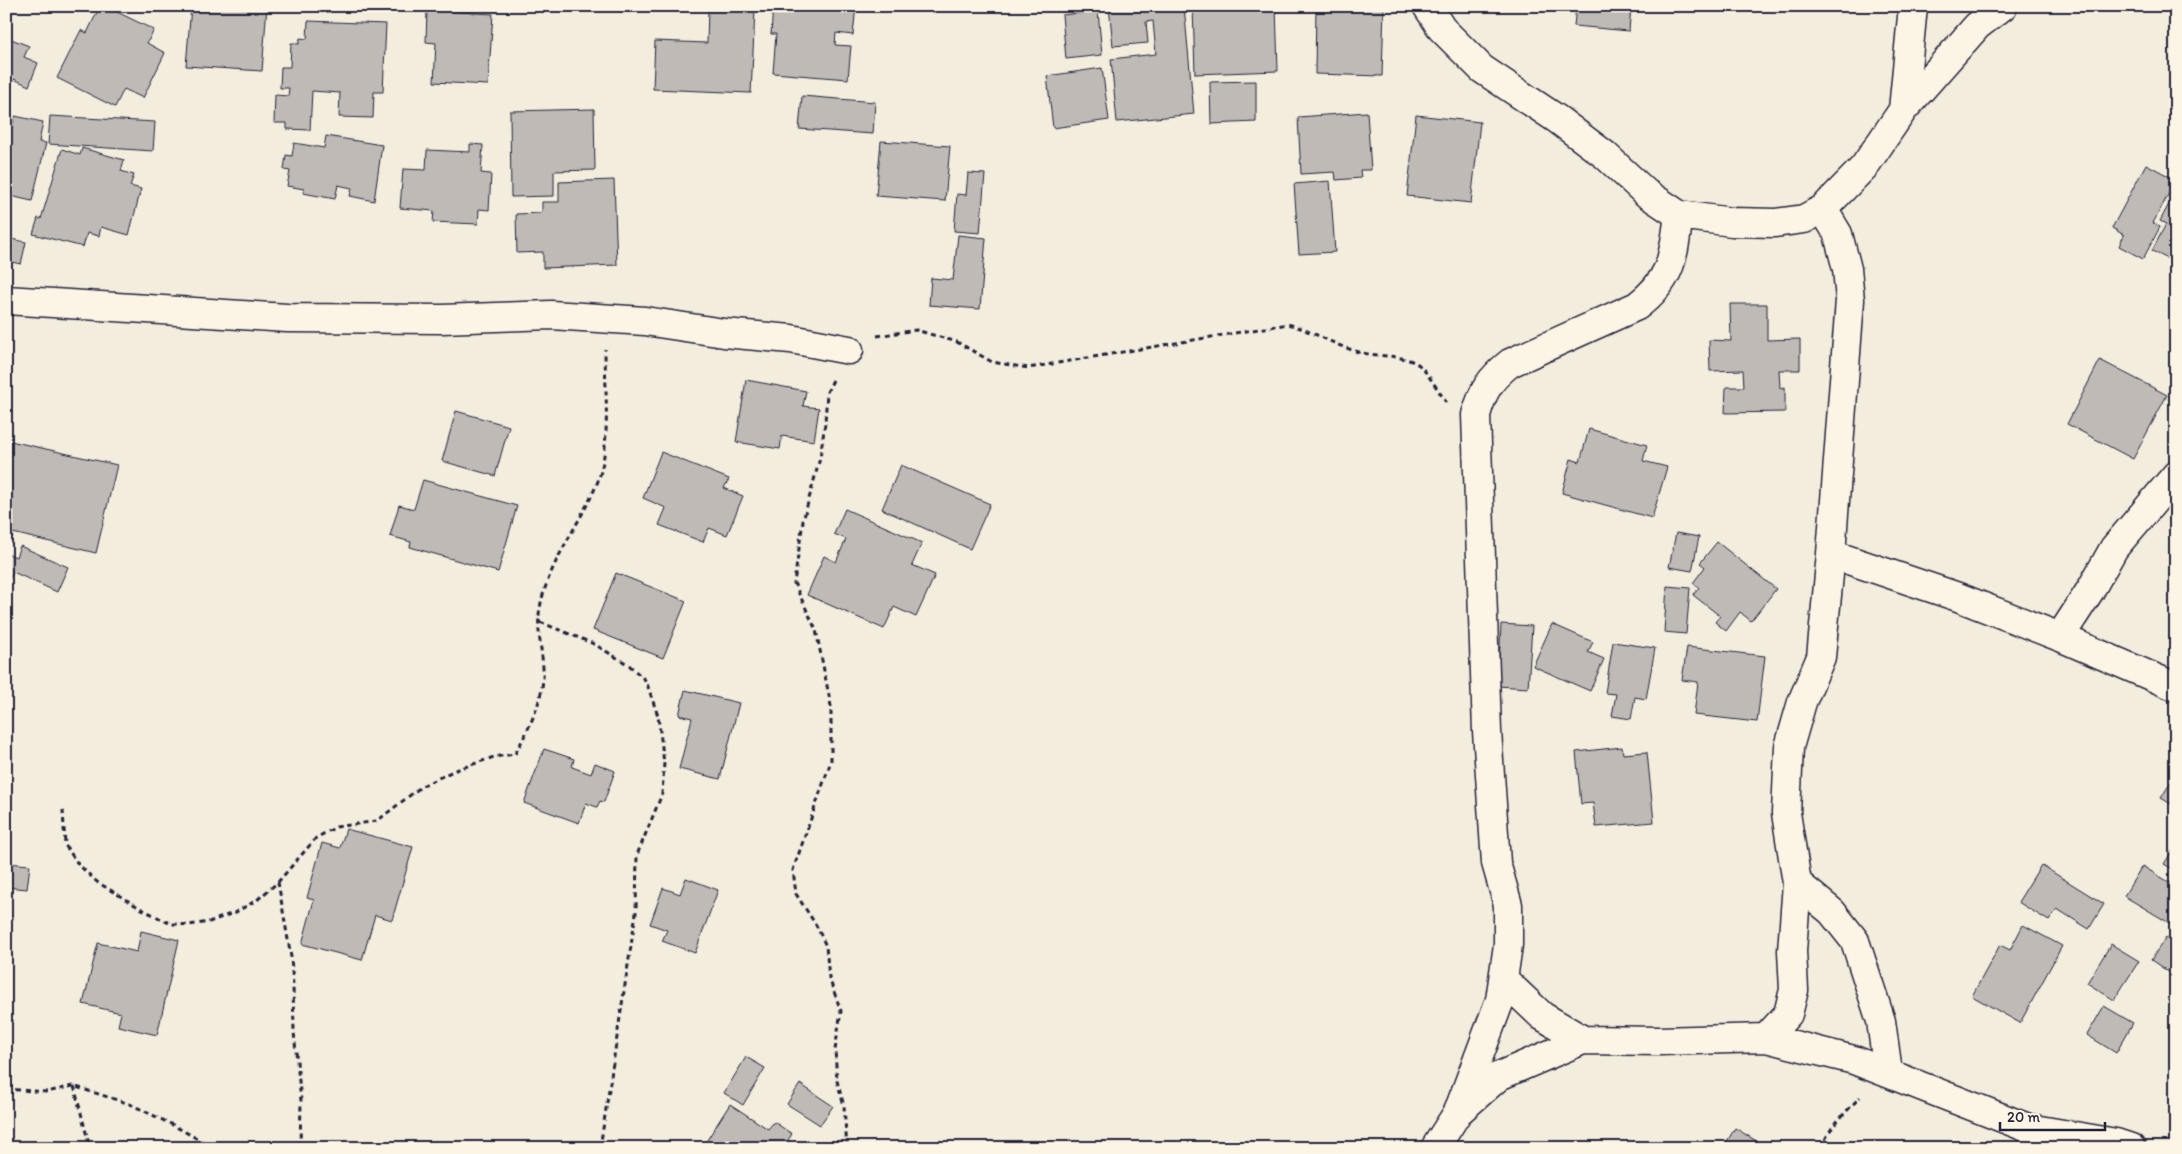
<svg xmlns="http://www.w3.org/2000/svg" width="2182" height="1154" viewBox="0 0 2182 1154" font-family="Itim,sans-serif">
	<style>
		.building { fill: #bfbab6; stroke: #22223b }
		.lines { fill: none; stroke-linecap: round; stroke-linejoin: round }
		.street-casing { stroke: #22223b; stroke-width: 31 }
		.path { stroke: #22223b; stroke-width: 3; stroke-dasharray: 5 4; stroke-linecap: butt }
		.street { stroke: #fcf5e5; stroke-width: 28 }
	</style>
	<rect width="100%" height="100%" fill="#f3edde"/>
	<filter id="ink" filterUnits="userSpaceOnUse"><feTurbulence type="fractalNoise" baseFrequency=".02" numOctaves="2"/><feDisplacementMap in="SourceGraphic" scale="10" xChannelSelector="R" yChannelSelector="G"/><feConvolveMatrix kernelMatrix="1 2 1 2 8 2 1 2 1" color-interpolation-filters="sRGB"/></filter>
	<g filter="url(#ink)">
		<path class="building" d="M100 6H105L154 30 147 43 165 53 143 98 124 89 115 107 57 78 81 30 87 33Z
			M191 6H267L262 71 186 66Z
			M773 6H856L853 35 836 33 835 45 851 46 848 79 773 73 776 34H771Z
			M1109 6H1184L1194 114 1117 122 1111 59 1156 54 1153 21 1146 22 1148 43 1113 46Z
			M1193 6H1276L1278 71 1195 74Z
			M1316 6H1384L1382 76 1315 74Z
			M1576 6H1631L1629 31 1574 26Z
			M708 8 755 10 751 93 653 89 655 41 707 43Z
			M427 10 493 14 488 85 434 82 436 43 426 42Z
			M1098 11 1102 55 1066 59 1062 15Z
			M308 21 386 24 383 92H374L373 118 339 117 340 93 312 91 310 130 287 129V123H274L275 95 288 96 289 88H280L281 67H290L291 43 299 44 300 38 307 39Z
			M6 37 29 46 24 57 38 63 29 86 14 79 11 86 6 84Z
			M1102 68 1109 120 1053 128 1047 76Z
			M1256 81V122L1211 124 1210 82Z
			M802 96 875 102 873 134 799 129Z
			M594 109 595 170 554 171V196L511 197 510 111Z
			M1367 112 1371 170H1360L1361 178 1336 180 1335 172 1301 174 1298 117Z
			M1416 115 1480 122 1471 203 1407 196Z
			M15 116 43 122 39 142 46 143 32 201 6 195V136L9 137Z
			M50 116 155 122 153 151 48 144Z
			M326 136 382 145 374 201 350 196 352 188 338 185 335 199 303 193 304 189 287 186 290 171 284 170 286 155 292 156 294 143 324 148Z
			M881 141 950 146 945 201 876 196Z
			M470 144 483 145 481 173 491 174 489 210 479 209 478 224 433 222 434 211 400 208 403 169 426 170 427 150 470 152Z
			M82 148 124 160 121 171 134 175 130 186 141 189 129 235 101 227 99 236 87 233 83 247 33 234 38 218 41 219 62 149 80 155Z
			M2146 164 2176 180 2153 223 2160 227 2143 259 2119 246 2124 235 2112 228Z
			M968 173 985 174 980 233 954 231 957 194 966 195Z
			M614 180 617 265 543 268V252L517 253 516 214 542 213V202H559V182Z
			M1330 181 1335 252 1299 254 1294 184Z
			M2176 191V263L2152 251 2166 224 2160 221Z
			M958 235 986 238 980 309 929 305 931 278 953 280Z
			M6 238 26 242 21 264 6 261Z
			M1730 304H1767V340L1800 339V370H1779L1780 388 1785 387V412L1725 413 1726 387H1744L1743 370 1710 371 1709 340 1731 341Z
			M2100 360 2167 395 2133 459 2067 424Z
			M746 380 806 391 803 406 819 408 814 441 782 436 780 449 736 442Z
			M456 411 509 426 495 476 442 461Z
			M1589 429 1647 445 1643 461 1667 467 1652 518 1562 493 1571 459 1580 462Z
			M6 440 117 465 96 553 13 533 10 544 6 543Z
			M661 452 729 479 724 488 743 496 727 535 709 528 703 542 659 525 666 508 643 498Z
			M901 465 990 504 970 549 882 509Z
			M423 480 517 506 498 572 410 547 411 542 390 536 399 505 414 509Z
			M845 509 922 543 912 565 935 575 916 617 894 607 884 629 807 595 824 556 836 562 846 539 834 534Z
			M1676 533 1699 537 1692 571 1669 567Z
			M1717 542 1776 589 1751 621 1740 612 1726 631 1715 622 1720 616 1693 595 1699 588 1693 583 1705 567 1700 563Z
			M20 546 68 567 57 592 13 572 6 587V553L16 557Z
			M616 573 686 601 663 658 593 630Z
			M1667 586 1690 588 1686 634 1664 632Z
			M1501 624 1532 626 1528 688 1498 686Z
			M1552 624 1593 642 1588 652 1604 659 1590 691 1533 666Z
			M1613 642 1655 648 1646 699 1635 697 1631 719 1612 716 1616 694 1605 693Z
			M1687 647 1765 656 1757 722 1694 715 1698 682 1682 680Z
			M685 690 739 703 720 779 679 769 692 718 679 715Z
			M1622 747 1623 754 1647 752 1654 822 1596 827 1593 803 1581 804 1576 752Z
			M544 749 574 759 572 767 591 774 595 763 615 771 604 802 600 801 597 807 586 803 579 823 524 803Z
			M2176 774V807L2161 798Z
			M346 829 413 847 392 920 375 915 362 960 302 944 314 900 307 898 322 843 340 848Z
			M2176 845V871L2164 864Z
			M7 863 30 865 27 889 6 887Z
			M2041 865 2104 904 2089 929 2057 909 2049 921 2018 902Z
			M2142 866 2176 886V927L2124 896Z
			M686 878 718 890 695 953 662 941 667 930 650 924 663 888 680 894Z
			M2023 925 2062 946 2020 1023 1972 996 2000 945 2010 950Z
			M141 931 179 940 157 1035 118 1026 121 1013 83 1004 98 943 137 952Z
			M2166 937 2176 944V977L2151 960Z
			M2111 944 2139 961 2114 1000 2087 983Z
			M2104 1006 2133 1023 2116 1053 2087 1035Z
			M746 1057 765 1068 743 1105 724 1093Z
			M800 1084 833 1106 820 1125 787 1104Z
			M730 1104 768 1129 774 1122 792 1134 783 1148H702Z
			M1735 1128 1768 1148H1723Z"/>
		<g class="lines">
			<defs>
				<path id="street" d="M1427 6 1442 29 1482 69 1557 119 1605 155 1646 193 1679 215 1732 222 1775 223 1804 219 1823 209 1864 167 1903 110 1977 26 2003 6
					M1903 110 1913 6
					M6 300 287 318 442 319 551 315 645 321 724 333 791 339 849 350
					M1831 554 1958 597 2060 637 2176 687
					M2060 637 2091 589 2114 548 2176 475
					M1797 883 1832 912 1855 941 1881 1021 1888 1072
					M1503 979 1542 1016 1583 1040
					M1766 1038 1788 1014 1794 990 1792 951 1797 883 1786 813 1789 747 1802 702 1821 657 1831 554 1850 300 1847 269 1838 234 1823 209
					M1458 1112 1500 1000 1508 945V905L1496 863 1487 731 1476 415C1483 390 1490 379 1510 363L1637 306C1673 278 1673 257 1679 215
					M1435 1148 1458 1112 1499 1076 1583 1040 1659 1041 1766 1038 1854 1060 2028 1128 2116 1143 2131 1148"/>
			</defs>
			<use href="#street" class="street-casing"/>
			<path class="path" d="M877 336 916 330 957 342 992 362 1028 368 1288 324C1313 331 1335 346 1359 352 1376 357 1404 354 1419 365 1428 373 1439 392 1446 402
				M833 380 827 392 825 423 820 458 803 521 794 583 816 630 831 706V761L793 870 796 894 816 925 826 946 829 978 841 1011 835 1050 837 1081 844 1106 847 1148
				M540 622 594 644 629 665 646 681 658 716 664 763 662 794 637 855 636 913 600 1148
				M63 810 65 845 78 864 97 882 140 908 171 924 189 925 209 922 236 912 257 900 278 882 316 838 336 827 377 821 422 786 453 771 494 757 515 754C529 728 545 698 543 668 542 649 536 627 540 608 548 562 581 524 598 481 611 445 605 388 605 349
				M278 882 291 957 293 985 294 1032 301 1101 300 1148
				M74 1086 90 1148
				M6 1089 47 1092 73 1086 130 1104 171 1124 214 1148
				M1822 1148C1827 1129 1847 1111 1860 1097"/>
			<use href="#street" class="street"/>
		</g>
	</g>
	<rect width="2182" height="1154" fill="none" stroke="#fcf5e5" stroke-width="25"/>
	<rect x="12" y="12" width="2157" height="1129" fill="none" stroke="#22223b" stroke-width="2" filter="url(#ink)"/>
	<path d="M2000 1122v8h105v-8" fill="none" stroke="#22223b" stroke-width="2.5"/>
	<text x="2007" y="1122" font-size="15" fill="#22223b" stroke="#fcf5e5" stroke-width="4" paint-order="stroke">20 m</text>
</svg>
